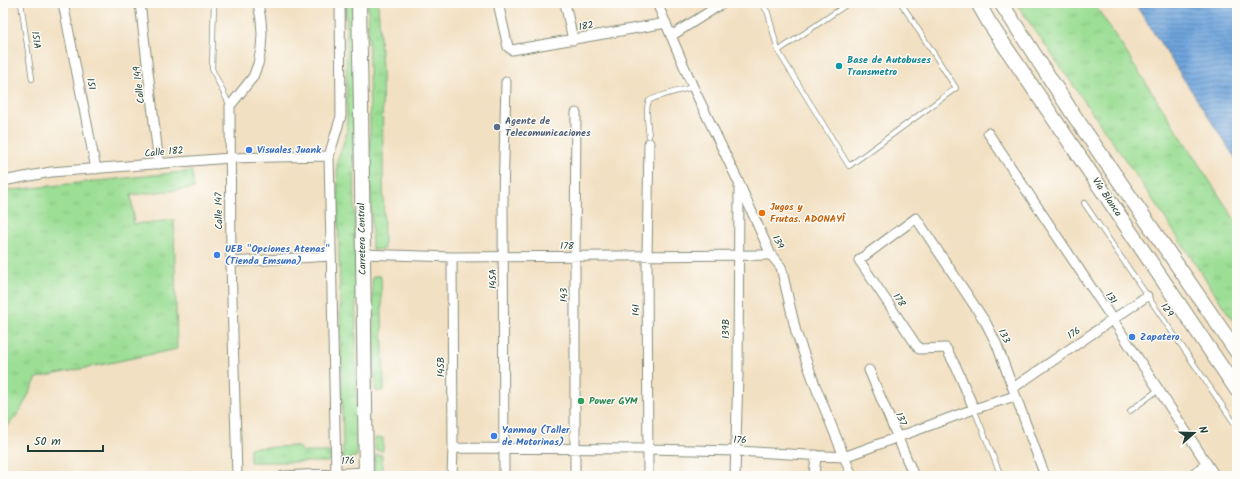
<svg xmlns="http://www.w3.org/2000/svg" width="1240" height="479" viewBox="0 0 1240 479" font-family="Kalam,sans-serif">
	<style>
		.grass { fill: url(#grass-tufts); stroke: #5d8e64 }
		.water { fill: url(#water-rules); stroke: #487088 }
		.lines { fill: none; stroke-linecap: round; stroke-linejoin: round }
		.service-casing { stroke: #888e7b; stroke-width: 6 }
		.minor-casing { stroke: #888e7b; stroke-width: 11 }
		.primary-casing { stroke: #888e7b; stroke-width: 16 }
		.trunk-casing { stroke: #888e7b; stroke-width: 16 }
		.service { stroke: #fff; stroke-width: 4.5 }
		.minor { stroke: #fff; stroke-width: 9 }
		.primary { stroke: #fff; stroke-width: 14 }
		.trunk { stroke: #fff; stroke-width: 14 }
		.culture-dot { fill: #0f9aa8; stroke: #fdfcf7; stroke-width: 1.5 }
		.service-dot { fill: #5c6f8a; stroke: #fdfcf7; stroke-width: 1.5 }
		.shop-dot { fill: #3f7fe0; stroke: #fdfcf7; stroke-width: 1.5 }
		.food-dot { fill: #e8710a; stroke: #fdfcf7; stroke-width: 1.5 }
		.leisure-dot { fill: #2e9e5b; stroke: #fdfcf7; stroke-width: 1.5 }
		.labels { text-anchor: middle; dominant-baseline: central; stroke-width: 3; stroke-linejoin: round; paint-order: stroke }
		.street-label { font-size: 10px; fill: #1f3d34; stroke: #fdfcf7 }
		.culture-label { font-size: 10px; font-weight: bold; fill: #0d838f; stroke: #fdfcf7; text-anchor: start }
		.service-label { font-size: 10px; font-weight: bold; fill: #4e5e75; stroke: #fdfcf7; text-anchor: start }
		.shop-label { font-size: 10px; font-weight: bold; fill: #366cbe; stroke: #fdfcf7; text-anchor: start }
		.food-label { font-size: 10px; font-weight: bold; fill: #c56008; stroke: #fdfcf7; text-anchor: start }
		.leisure-label { font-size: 10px; font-weight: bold; fill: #27864d; stroke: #fdfcf7; text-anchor: start }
	</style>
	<defs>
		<pattern id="grass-tufts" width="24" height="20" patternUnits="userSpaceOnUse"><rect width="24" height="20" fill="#9bde94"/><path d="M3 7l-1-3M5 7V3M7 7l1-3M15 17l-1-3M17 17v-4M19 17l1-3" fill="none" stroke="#85bf80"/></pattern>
		<pattern id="water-rules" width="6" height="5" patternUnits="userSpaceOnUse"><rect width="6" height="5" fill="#70a4dc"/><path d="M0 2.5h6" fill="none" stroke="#5b87b3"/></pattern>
	</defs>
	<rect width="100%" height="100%" fill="#fdfcf7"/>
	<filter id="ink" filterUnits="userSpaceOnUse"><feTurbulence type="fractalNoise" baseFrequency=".025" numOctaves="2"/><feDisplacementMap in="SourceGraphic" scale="8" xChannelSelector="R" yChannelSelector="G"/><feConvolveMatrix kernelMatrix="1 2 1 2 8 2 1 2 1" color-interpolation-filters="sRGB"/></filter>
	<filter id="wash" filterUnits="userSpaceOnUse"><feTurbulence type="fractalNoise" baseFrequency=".012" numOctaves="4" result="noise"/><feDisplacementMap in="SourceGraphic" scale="16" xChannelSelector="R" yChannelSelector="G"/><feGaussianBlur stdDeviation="0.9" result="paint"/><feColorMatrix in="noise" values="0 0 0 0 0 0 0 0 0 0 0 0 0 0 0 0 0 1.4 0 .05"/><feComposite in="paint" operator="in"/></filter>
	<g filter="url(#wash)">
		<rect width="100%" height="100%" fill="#f2e0c2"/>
		<path class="grass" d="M346 3H353L357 456 348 460H345L343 458V447L337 161 347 132Z
			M368 3H378L382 70 384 249 374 250 372 248Z
			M1016 3H1094L1237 223V327L1153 200Z
			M192 171 194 188 131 195 134 224 174 220 177 349 37 378 20 411 3 432V372L7 369 3 359V191Z
			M374 276H381L384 391H376L375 388 372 278Z
			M375 438H383V451L375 450Z
			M296 446 304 452H330V460L328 462H250V448Z
			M376 455H382V475H376L374 473 375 457Z"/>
		<path class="water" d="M1134 3H1237V161L1135 4Z"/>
	</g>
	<g filter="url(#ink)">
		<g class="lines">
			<defs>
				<path id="service" d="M21 3 32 79
					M214 3 212 69 230 106
					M762 3 768 13 778 51 849 166 956 88 901 3
					M778 51 849 3
					M649 136C648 128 645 107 649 101 652 97 686 89 693 87
					M1084 203 1237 427
					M974 409 1001 476
					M1130 411 1158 390"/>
				<path id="minor" d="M63 3 96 169
					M140 3 159 164
					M498 3 508 47 512 50 666 23
					M565 3 573 40
					M657 3 693 87 739 183 771 255 781 267 796 332 815 385 852 476
					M671 36 723 3
					M988 133 1113 320 1215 476
					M3 181 51 172 230 158 329 156
					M362 254 452 257 771 255
					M452 257 453 448 452 476
					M231 262 330 256
					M869 370 914 476
					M1013 388 1147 296
					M974 409 957 369 946 348 919 349 859 260 916 218 986 323 997 345 1045 476
					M453 448 648 449 736 451 844 457 974 409 1015 396
					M336 473 329 156 341 116 340 3
					M237 476 231 262 230 106 253 77 258 64 261 49 262 34 261 20 258 3
					M283 476 366 472
					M504 476 503 197 506 82
					M575 476V257L576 113
					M648 476 647 256 649 143
					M735 476 738 373 739 187
					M814 476 816 455
					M1190 476 1207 464"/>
				<path id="primary" d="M359 3 361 110 366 476"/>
				<path id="trunk" d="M978 3 990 24 1237 390
					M1001 3 1073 114 1237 352"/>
			</defs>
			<use href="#service" class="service-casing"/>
			<use href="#minor" class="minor-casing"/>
			<use href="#primary" class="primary-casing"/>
			<use href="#trunk" class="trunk-casing"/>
			<use href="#service" class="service"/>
			<use href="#minor" class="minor"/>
			<use href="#primary" class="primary"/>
			<use href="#trunk" class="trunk"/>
		</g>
	</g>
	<circle class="culture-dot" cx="839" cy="66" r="4"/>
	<circle class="service-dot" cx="497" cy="127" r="4"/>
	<g class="shop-dot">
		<circle cx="249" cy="150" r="4"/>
		<circle cx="217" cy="255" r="4"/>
		<circle cx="1132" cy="337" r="4"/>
		<circle cx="494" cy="436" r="4"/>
	</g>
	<circle class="food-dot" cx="762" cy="213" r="4"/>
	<circle class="leisure-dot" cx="581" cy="401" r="4"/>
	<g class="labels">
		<g class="street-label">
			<text transform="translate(586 26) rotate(-10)">182</text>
			<text transform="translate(36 40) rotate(82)">151A</text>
			<text transform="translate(91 84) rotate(79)">151</text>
			<text transform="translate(139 85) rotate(-97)">Calle 149</text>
			<text transform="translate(164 152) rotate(-5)">Calle 182</text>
			<text transform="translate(1107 197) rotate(56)">Vía Blanca</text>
			<text transform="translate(219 211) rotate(-91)">Calle 147</text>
			<text transform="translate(362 239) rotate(-91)">Carretera Central</text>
			<text transform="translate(778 242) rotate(64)">139</text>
			<text x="567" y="246">178</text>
			<text transform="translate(493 279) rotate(-90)">145A</text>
			<text transform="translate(564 295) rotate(-90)">143</text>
			<text transform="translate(1111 298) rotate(56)">131</text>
			<text transform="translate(899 300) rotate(56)">178</text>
			<text transform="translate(636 310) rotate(-90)">141</text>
			<text transform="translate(1167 310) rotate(55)">129</text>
			<text transform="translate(726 329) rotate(-90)">139B</text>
			<text transform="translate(1074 333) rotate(-34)">176</text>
			<text transform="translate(1004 336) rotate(65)">133</text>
			<text transform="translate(441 367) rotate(-90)">145B</text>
			<text transform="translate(901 419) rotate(67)">137</text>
			<text transform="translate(740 440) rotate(2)">176</text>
			<text transform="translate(348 461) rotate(-2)">176</text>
		</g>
		<g class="culture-label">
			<text x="847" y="60">Base de Autobuses<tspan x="847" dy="12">Transmetro</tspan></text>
		</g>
		<g class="service-label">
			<text x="505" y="121">Agente de<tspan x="505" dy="12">Telecomunicaciones</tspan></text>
		</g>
		<g class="shop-label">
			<text x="257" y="150">Visuales Juank</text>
			<text x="225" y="249">UEB "Opciones Atenas"<tspan x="225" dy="12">(Tienda Emsuna)</tspan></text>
			<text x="1140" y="337">Zapatero</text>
			<text x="502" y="430">Yanmay (Taller<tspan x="502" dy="12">de Motorinas)</tspan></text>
		</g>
		<g class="food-label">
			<text x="770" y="207">Jugos y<tspan x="770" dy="12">Frutas. ADONAYÎ</tspan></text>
		</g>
		<g class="leisure-label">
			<text x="589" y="401">Power GYM</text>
		</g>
	</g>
	<rect width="1240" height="479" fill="none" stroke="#fdfcf7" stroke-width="16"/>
	<g transform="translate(1194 433) rotate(70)" stroke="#fdfcf7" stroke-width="3" paint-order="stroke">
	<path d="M0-3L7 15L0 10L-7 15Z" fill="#1f3d34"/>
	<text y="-6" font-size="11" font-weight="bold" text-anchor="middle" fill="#1f3d34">N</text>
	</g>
	<path d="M28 445v6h75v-6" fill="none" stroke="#1f3d34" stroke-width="2"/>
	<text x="34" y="445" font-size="12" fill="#1f3d34" stroke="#fdfcf7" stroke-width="3" paint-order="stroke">50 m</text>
</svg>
